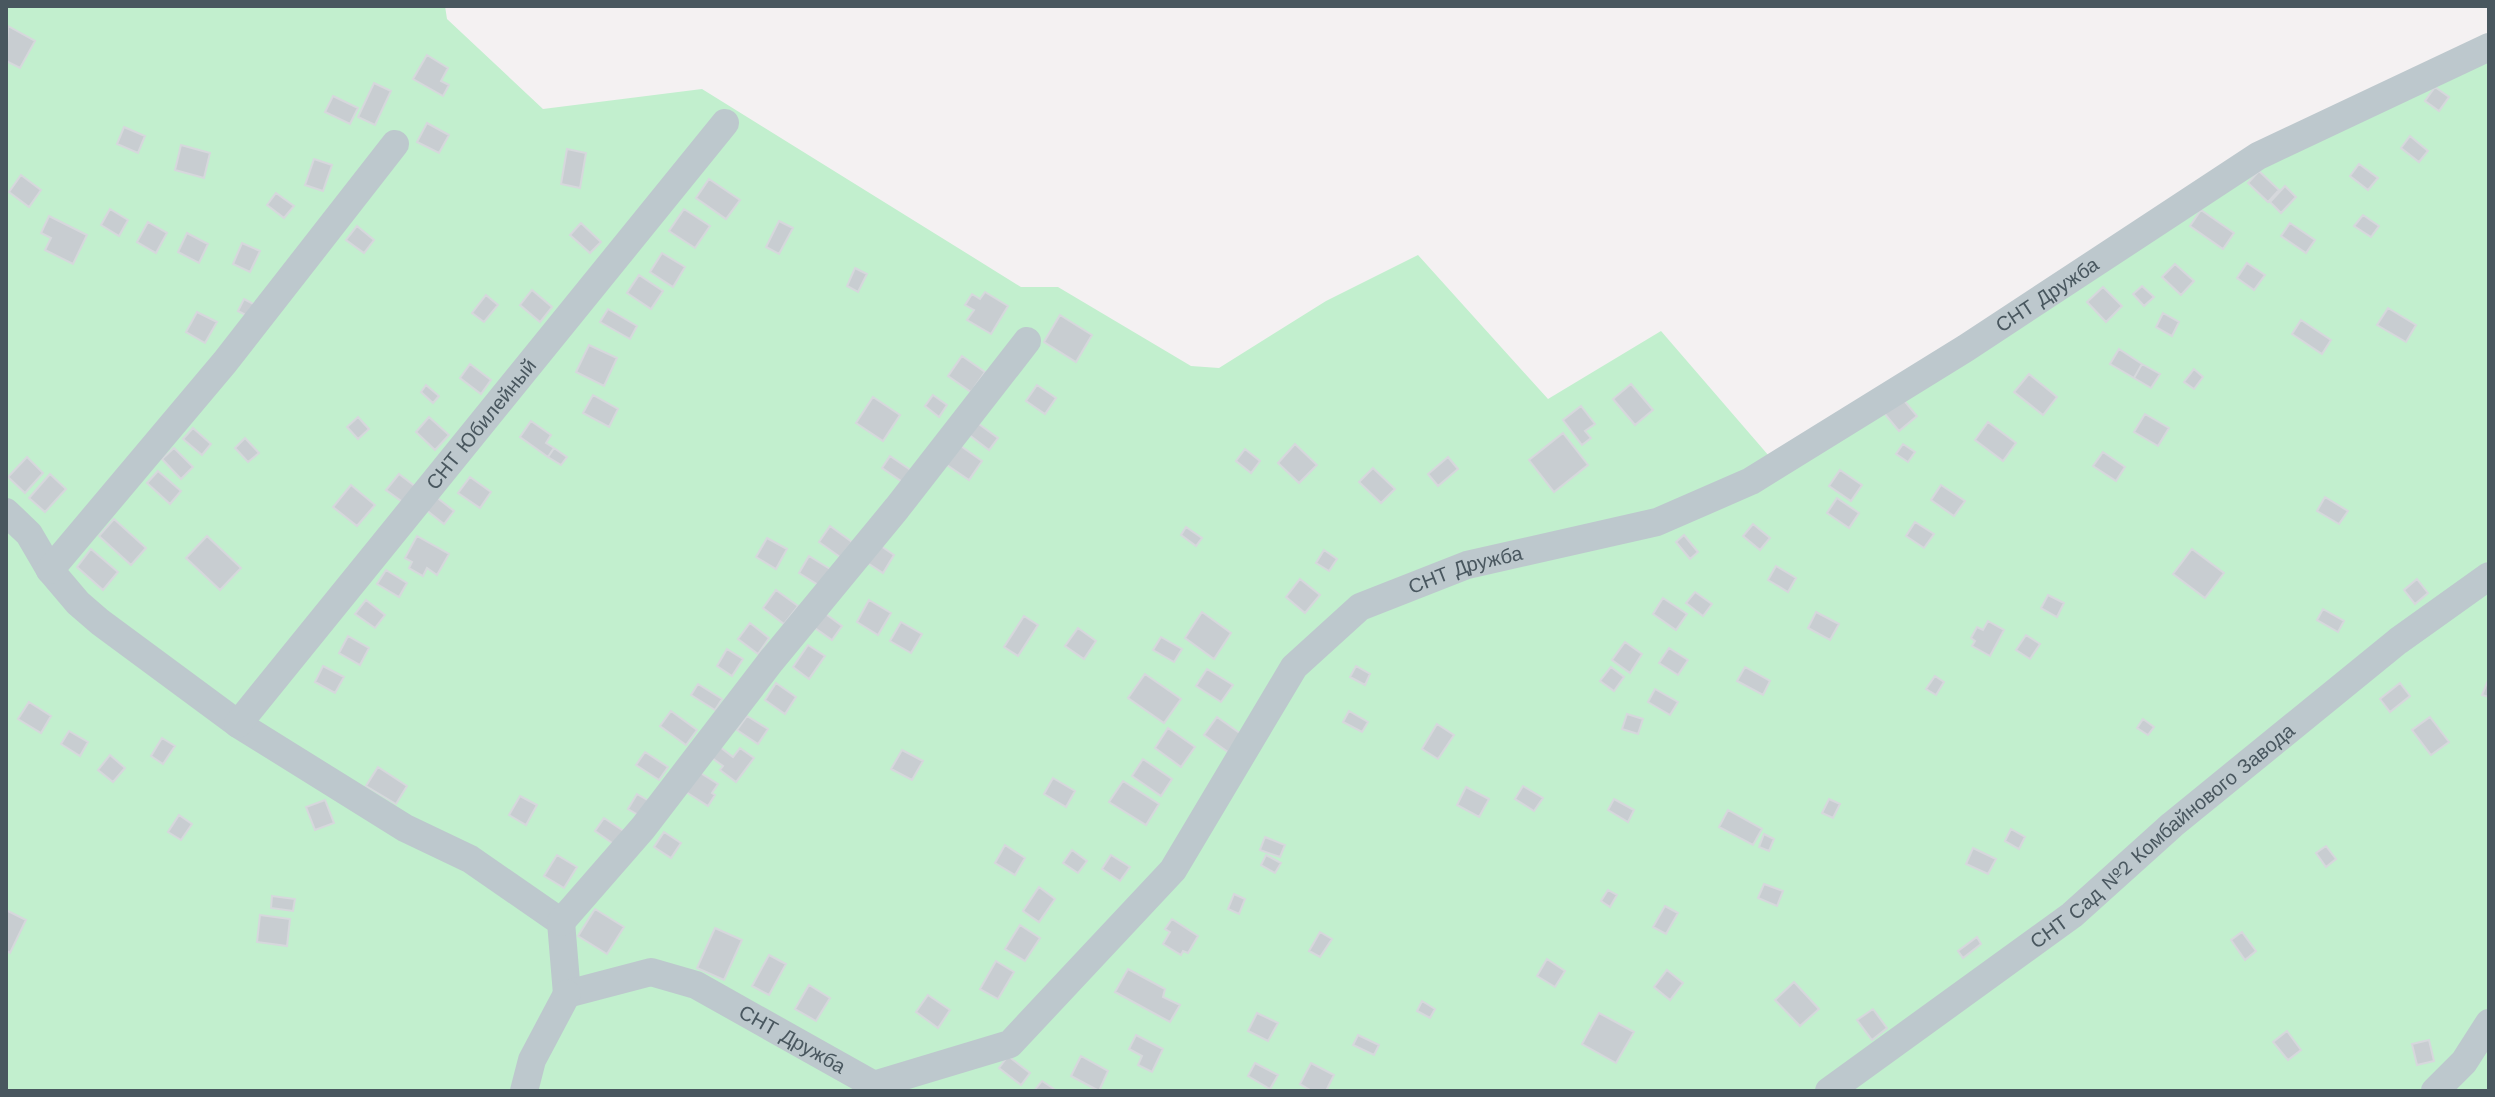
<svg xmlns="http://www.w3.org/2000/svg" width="2495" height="1097" viewBox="0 0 2495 1097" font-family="'Work Sans',sans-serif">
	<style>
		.green { fill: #c2efce }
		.building { fill: #c8cdd1; stroke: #d6d8dc; stroke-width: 2 }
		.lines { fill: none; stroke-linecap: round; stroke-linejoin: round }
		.minor { stroke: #bdc8cd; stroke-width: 28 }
		.labels { text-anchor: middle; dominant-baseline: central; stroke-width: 8; stroke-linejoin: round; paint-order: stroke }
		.street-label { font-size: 20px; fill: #49575f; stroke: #fff }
	</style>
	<rect width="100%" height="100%" fill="#f4f1f2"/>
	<path class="green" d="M6 6H445L447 19 543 109 702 89 1021 287H1058L1191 366 1219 368 1326 301 1418 255 1548 399 1661 331 1781 470 2262 166 2489 55V1091H6Z"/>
	<path class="building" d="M8 26 35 41 20 68 6 61Z
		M427 55 448 68 441 81 449 85 443 96 413 79Z
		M374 83 391 91 375 125 358 117Z
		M2435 87 2449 97 2439 111 2425 101Z
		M333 96 358 108 350 124 325 112Z
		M427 123 449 135 439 153 417 142Z
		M124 127 145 136 138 153 117 144Z
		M2410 136 2428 151 2419 162 2401 148Z
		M181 145 210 153 204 178 175 170Z
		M567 149 586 153 580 188 561 184Z
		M314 159 332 165 323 191 305 185Z
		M2359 164 2378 178 2368 190 2350 176Z
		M2259 171 2279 190 2268 202 2248 183Z
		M21 175 41 190 29 207 9 192Z
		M709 179 740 200 726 219 696 198Z
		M2285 186 2296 197 2281 213 2270 202Z
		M276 193 294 206 284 218 267 205Z
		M110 209 128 220 119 236 101 225Z
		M684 209 710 226 695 248 669 231Z
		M2201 210 2234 233 2223 249 2190 226Z
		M2363 215 2379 226 2371 237 2354 226Z
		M49 216 87 235 73 264 45 250 51 238 41 233Z
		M779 221 793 228 779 254 766 247Z
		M148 222 167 233 156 253 137 242Z
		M581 223 601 242 590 253 570 235Z
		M2290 223 2315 240 2306 253 2281 236Z
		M357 226 374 240 364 253 346 240Z
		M187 233 208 244 199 263 178 252Z
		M242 243 260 251 250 272 233 264Z
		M662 253 685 267 673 287 650 272Z
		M2247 263 2265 275 2254 290 2237 278Z
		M2175 264 2194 281 2181 295 2162 277Z
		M855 268 867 274 858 292 847 286Z
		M639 275 663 291 651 309 627 293Z
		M2142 286 2154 297 2144 306 2133 294Z
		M2103 287 2122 306 2106 322 2087 302Z
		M532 290 552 307 540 322 520 305Z
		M985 292 1008 306 991 334 967 320 974 310 965 305 972 294 980 299Z
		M486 295 498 305 484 322 472 313Z
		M244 299 257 306 251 318 238 311Z
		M2388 308 2416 325 2406 342 2377 325Z
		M608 309 637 326 630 339 600 322Z
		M197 312 217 322 205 343 186 332Z
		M2163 313 2179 322 2172 336 2156 327Z
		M1060 315 1092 335 1076 362 1044 342Z
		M2301 320 2331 340 2322 354 2292 334Z
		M589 345 617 358 604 386 576 372Z
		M2119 349 2142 364 2134 378 2110 364Z
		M962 356 985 372 971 392 948 376Z
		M470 364 491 380 481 394 460 378Z
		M2142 364 2160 374 2151 388 2134 378Z
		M2194 369 2203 377 2194 389 2184 382Z
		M2029 374 2057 397 2043 415 2014 392Z
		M1631 384 1653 410 1635 425 1613 399Z
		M426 385 439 396 433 403 421 392Z
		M1037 385 1056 398 1045 414 1026 401Z
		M593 395 618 409 609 427 583 413Z
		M933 395 947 405 939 417 925 406Z
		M873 397 900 415 883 441 856 423Z
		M1902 398 1917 416 1899 431 1884 413Z
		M1581 406 1595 424 1585 431 1591 438 1582 445 1563 420Z
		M2145 414 2169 428 2158 446 2134 432Z
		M358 417 369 429 358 439 347 427Z
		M429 417 449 435 435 450 416 432Z
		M531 421 551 435 546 443 554 448 548 457 520 437Z
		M976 422 998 438 989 450 968 434Z
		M1988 422 2016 443 2003 461 1975 440Z
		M193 428 211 444 202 455 183 439Z
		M1563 433 1588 465 1554 492 1529 460Z
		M245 438 259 453 248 462 235 448Z
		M958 444 982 461 969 480 944 463Z
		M1295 444 1317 465 1299 483 1278 463Z
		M1903 444 1915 452 1908 462 1896 454Z
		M174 448 193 467 181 479 162 459Z
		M554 448 567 457 561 465 548 457Z
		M1245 449 1260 461 1251 473 1236 461Z
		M2103 452 2125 467 2116 481 2093 466Z
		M890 456 912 471 904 483 882 468Z
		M27 457 43 473 25 493 8 477Z
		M1448 457 1458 469 1438 486 1428 474Z
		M1373 468 1395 489 1381 503 1359 482Z
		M1840 470 1862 485 1851 501 1829 486Z
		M158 471 181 491 170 504 147 483Z
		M50 474 66 489 45 512 29 498Z
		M399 474 416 487 404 503 386 490Z
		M470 477 491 492 480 508 458 493Z
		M351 485 375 505 357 526 333 507Z
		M1941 485 1965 501 1954 516 1931 500Z
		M435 496 454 511 444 524 425 509Z
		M2325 497 2348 511 2339 524 2317 511Z
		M1837 498 1859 513 1849 528 1827 513Z
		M114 519 146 548 131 565 99 536Z
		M1915 522 1934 534 1924 548 1906 536Z
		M1753 524 1770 538 1760 550 1743 536Z
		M830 526 852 542 840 557 819 542Z
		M1186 527 1202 538 1196 546 1181 535Z
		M1684 535 1698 552 1690 559 1676 542Z
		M207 536 241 568 220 590 186 558Z
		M417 536 449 554 437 575 427 568 423 576 409 568 412 562 405 558Z
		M767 538 787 549 776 569 756 557Z
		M878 544 894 555 883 573 866 562Z
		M91 549 118 572 103 590 77 567Z
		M2192 549 2224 573 2205 598 2173 574Z
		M1324 550 1337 559 1329 571 1316 563Z
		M809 556 830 569 820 586 799 573Z
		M1776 566 1796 578 1788 592 1768 580Z
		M386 570 407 583 399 597 377 584Z
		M1300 579 1320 595 1305 613 1286 597Z
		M2417 579 2428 593 2415 604 2404 590Z
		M776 590 798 606 784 624 763 608Z
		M1695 592 1712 604 1703 616 1686 603Z
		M2048 595 2064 603 2057 617 2041 608Z
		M1663 598 1687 614 1676 630 1653 614Z
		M366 600 385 615 375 628 355 614Z
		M869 600 891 613 878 635 857 622Z
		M2323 609 2344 621 2338 632 2317 620Z
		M823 612 842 626 832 640 812 626Z
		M1202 612 1231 633 1214 659 1185 638Z
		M1816 612 1839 624 1830 640 1808 628Z
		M1024 616 1038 625 1018 656 1004 647Z
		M1988 621 2004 630 1990 656 1972 646 1975 641 1971 638 1977 627 1983 630Z
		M901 622 922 634 911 653 890 641Z
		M750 623 769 638 758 654 738 639Z
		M1078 628 1096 641 1084 659 1065 646Z
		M2026 635 2040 644 2030 659 2016 650Z
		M348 636 369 648 360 665 339 653Z
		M1161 637 1182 649 1174 662 1153 650Z
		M1625 642 1642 654 1630 673 1612 660Z
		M808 645 825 656 809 679 793 667Z
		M1669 648 1688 660 1678 675 1659 663Z
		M727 649 743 659 732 676 717 666Z
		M323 666 344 677 335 693 315 682Z
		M1356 666 1370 674 1365 685 1350 677Z
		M1611 667 1624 677 1614 691 1600 681Z
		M1745 667 1770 681 1763 695 1737 681Z
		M1207 669 1233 685 1221 702 1196 686Z
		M1145 674 1181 699 1164 723 1128 698Z
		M1935 676 1944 682 1936 695 1926 689Z
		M2489 678V697L2482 695Z
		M776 683 796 697 785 714 765 700Z
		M2400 683 2410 696 2390 712 2380 699Z
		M698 684 722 699 715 710 691 695Z
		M1655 689 1678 702 1670 715 1648 702Z
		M29 702 51 716 41 733 18 719Z
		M671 711 697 730 686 745 660 726Z
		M1349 711 1368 722 1362 732 1343 722Z
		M1627 714 1643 719 1638 734 1622 729Z
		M747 716 768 729 758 744 737 730Z
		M1217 717 1241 734 1228 752 1204 735Z
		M2430 717 2449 742 2431 755 2412 730Z
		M2143 719 2154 727 2148 735 2137 728Z
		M1437 724 1454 735 1438 759 1422 749Z
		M1168 728 1195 747 1181 767 1155 748Z
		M69 731 88 742 80 756 61 744Z
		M162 738 175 746 163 764 151 756Z
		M720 747 733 757 740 748 754 758 736 782 720 770 723 766 712 758Z
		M902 750 923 761 912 780 891 769Z
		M645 752 668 767 659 780 636 765Z
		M110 755 125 768 113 782 98 770Z
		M1143 759 1172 779 1161 796 1132 776Z
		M378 767 407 786 396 804 366 786Z
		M699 772 718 784 712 793 715 795 708 806 686 792Z
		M1053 778 1075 791 1066 807 1044 794Z
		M1123 781 1159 804 1146 825 1109 802Z
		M1523 786 1543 798 1534 811 1515 799Z
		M1466 787 1489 799 1479 817 1457 805Z
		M637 794 649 801 640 816 628 809Z
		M520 796 537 805 526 825 509 815Z
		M1614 799 1634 810 1628 822 1608 810Z
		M1829 799 1840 804 1833 818 1822 813Z
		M325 800 334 823 315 830 306 807Z
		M1728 810 1762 829 1753 845 1719 827Z
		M179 815 192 824 181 840 168 832Z
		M604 818 625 832 615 845 595 831Z
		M2011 829 2025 837 2019 849 2005 841Z
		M664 832 681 843 671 858 654 847Z
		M1764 834 1774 839 1769 851 1759 847Z
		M1265 837 1285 845 1280 857 1260 850Z
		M1005 845 1025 858 1015 875 995 863Z
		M2326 846 2336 859 2326 867 2316 853Z
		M1973 848 1996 859 1988 874 1966 864Z
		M1072 850 1087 861 1078 873 1063 863Z
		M557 855 577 867 564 888 544 876Z
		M1111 855 1130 867 1120 881 1102 869Z
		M1266 855 1281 863 1275 873 1261 865Z
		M1764 884 1783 891 1777 906 1758 898Z
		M1039 887 1055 899 1039 922 1023 911Z
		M1608 890 1617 895 1610 907 1601 901Z
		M1234 894 1245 899 1239 914 1228 909Z
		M272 896 295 899 293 911 271 908Z
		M1665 906 1678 913 1666 934 1653 927Z
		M595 909 624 927 607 954 578 936Z
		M6 910 26 920 10 953 6 951Z
		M260 915 290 919 287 946 257 942Z
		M1172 919 1198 936 1188 953 1183 951 1181 955 1163 944 1170 932 1165 929Z
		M1020 925 1040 938 1025 961 1005 949Z
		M715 928 742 940 724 980 697 968Z
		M1320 932 1332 939 1320 957 1309 951Z
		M2242 932 2256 951 2245 960 2231 940Z
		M1977 937 1981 944 1963 958 1958 951Z
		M769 955 786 964 769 995 752 986Z
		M1547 959 1565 971 1555 987 1537 976Z
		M996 961 1014 972 998 999 980 989Z
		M1128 969 1165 989 1163 997 1180 1005 1170 1022 1115 992Z
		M1667 970 1683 983 1670 1000 1654 987Z
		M1794 982 1819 1009 1800 1026 1775 1000Z
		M809 985 830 998 816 1021 795 1009Z
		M928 995 950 1010 938 1028 916 1012Z
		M1422 1001 1435 1009 1430 1018 1417 1011Z
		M1873 1009 1887 1028 1872 1040 1857 1020Z
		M1257 1013 1278 1023 1268 1041 1248 1031Z
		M1599 1013 1634 1032 1616 1063 1582 1044Z
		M2287 1031 2301 1050 2288 1060 2273 1042Z
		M1136 1035 1163 1049 1152 1072 1138 1065 1142 1056 1129 1049Z
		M1358 1035 1379 1045 1374 1055 1353 1045Z
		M2429 1040 2434 1061 2417 1065 2412 1044Z
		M1008 1056 1030 1073 1021 1085 999 1068Z
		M1081 1056 1108 1071 1099 1091 1071 1076Z
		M1255 1063 1278 1075 1270 1089 1248 1076Z
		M1311 1063 1334 1075 1326 1091H1312L1300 1084Z
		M1042 1081 1057 1091H1034Z"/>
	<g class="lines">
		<g class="minor">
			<path d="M6 512 29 534 50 570 78 603 100 622 238 724 405 828 470 859 561 922 567 994"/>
			<path d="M50 570 225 362 395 144"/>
			<path id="s1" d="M238 724 725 123"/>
			<path d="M561 922 643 828 771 661 897 508 1027 341"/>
			<path id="s2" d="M567 994 651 972 696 985 874 1085 1010 1044 1173 870 1294 667 1360 607 1467 565 1657 522 1751 481 1966 348 2258 156 2489 47"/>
			<path d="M524 1091 532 1060 567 994"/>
			<path id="s3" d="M1829 1091 2072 915 2172 825 2398 641 2489 576"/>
			<path d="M2435 1091 2464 1062 2489 1023"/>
		</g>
	</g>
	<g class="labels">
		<g class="street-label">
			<text stroke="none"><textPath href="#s2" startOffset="1806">СНТ Дружба</textPath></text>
			<text stroke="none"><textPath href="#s1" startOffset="386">СНТ Юбилейный</textPath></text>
			<text stroke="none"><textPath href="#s2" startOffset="1156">СНТ Дружба</textPath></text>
			<text stroke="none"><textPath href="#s3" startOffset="420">СНТ Сад №2 Комбайнового Завода</textPath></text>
			<text stroke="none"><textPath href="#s2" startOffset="244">СНТ Дружба</textPath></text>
		</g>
	</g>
	<rect width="2495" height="1097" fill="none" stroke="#49575f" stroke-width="16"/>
</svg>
